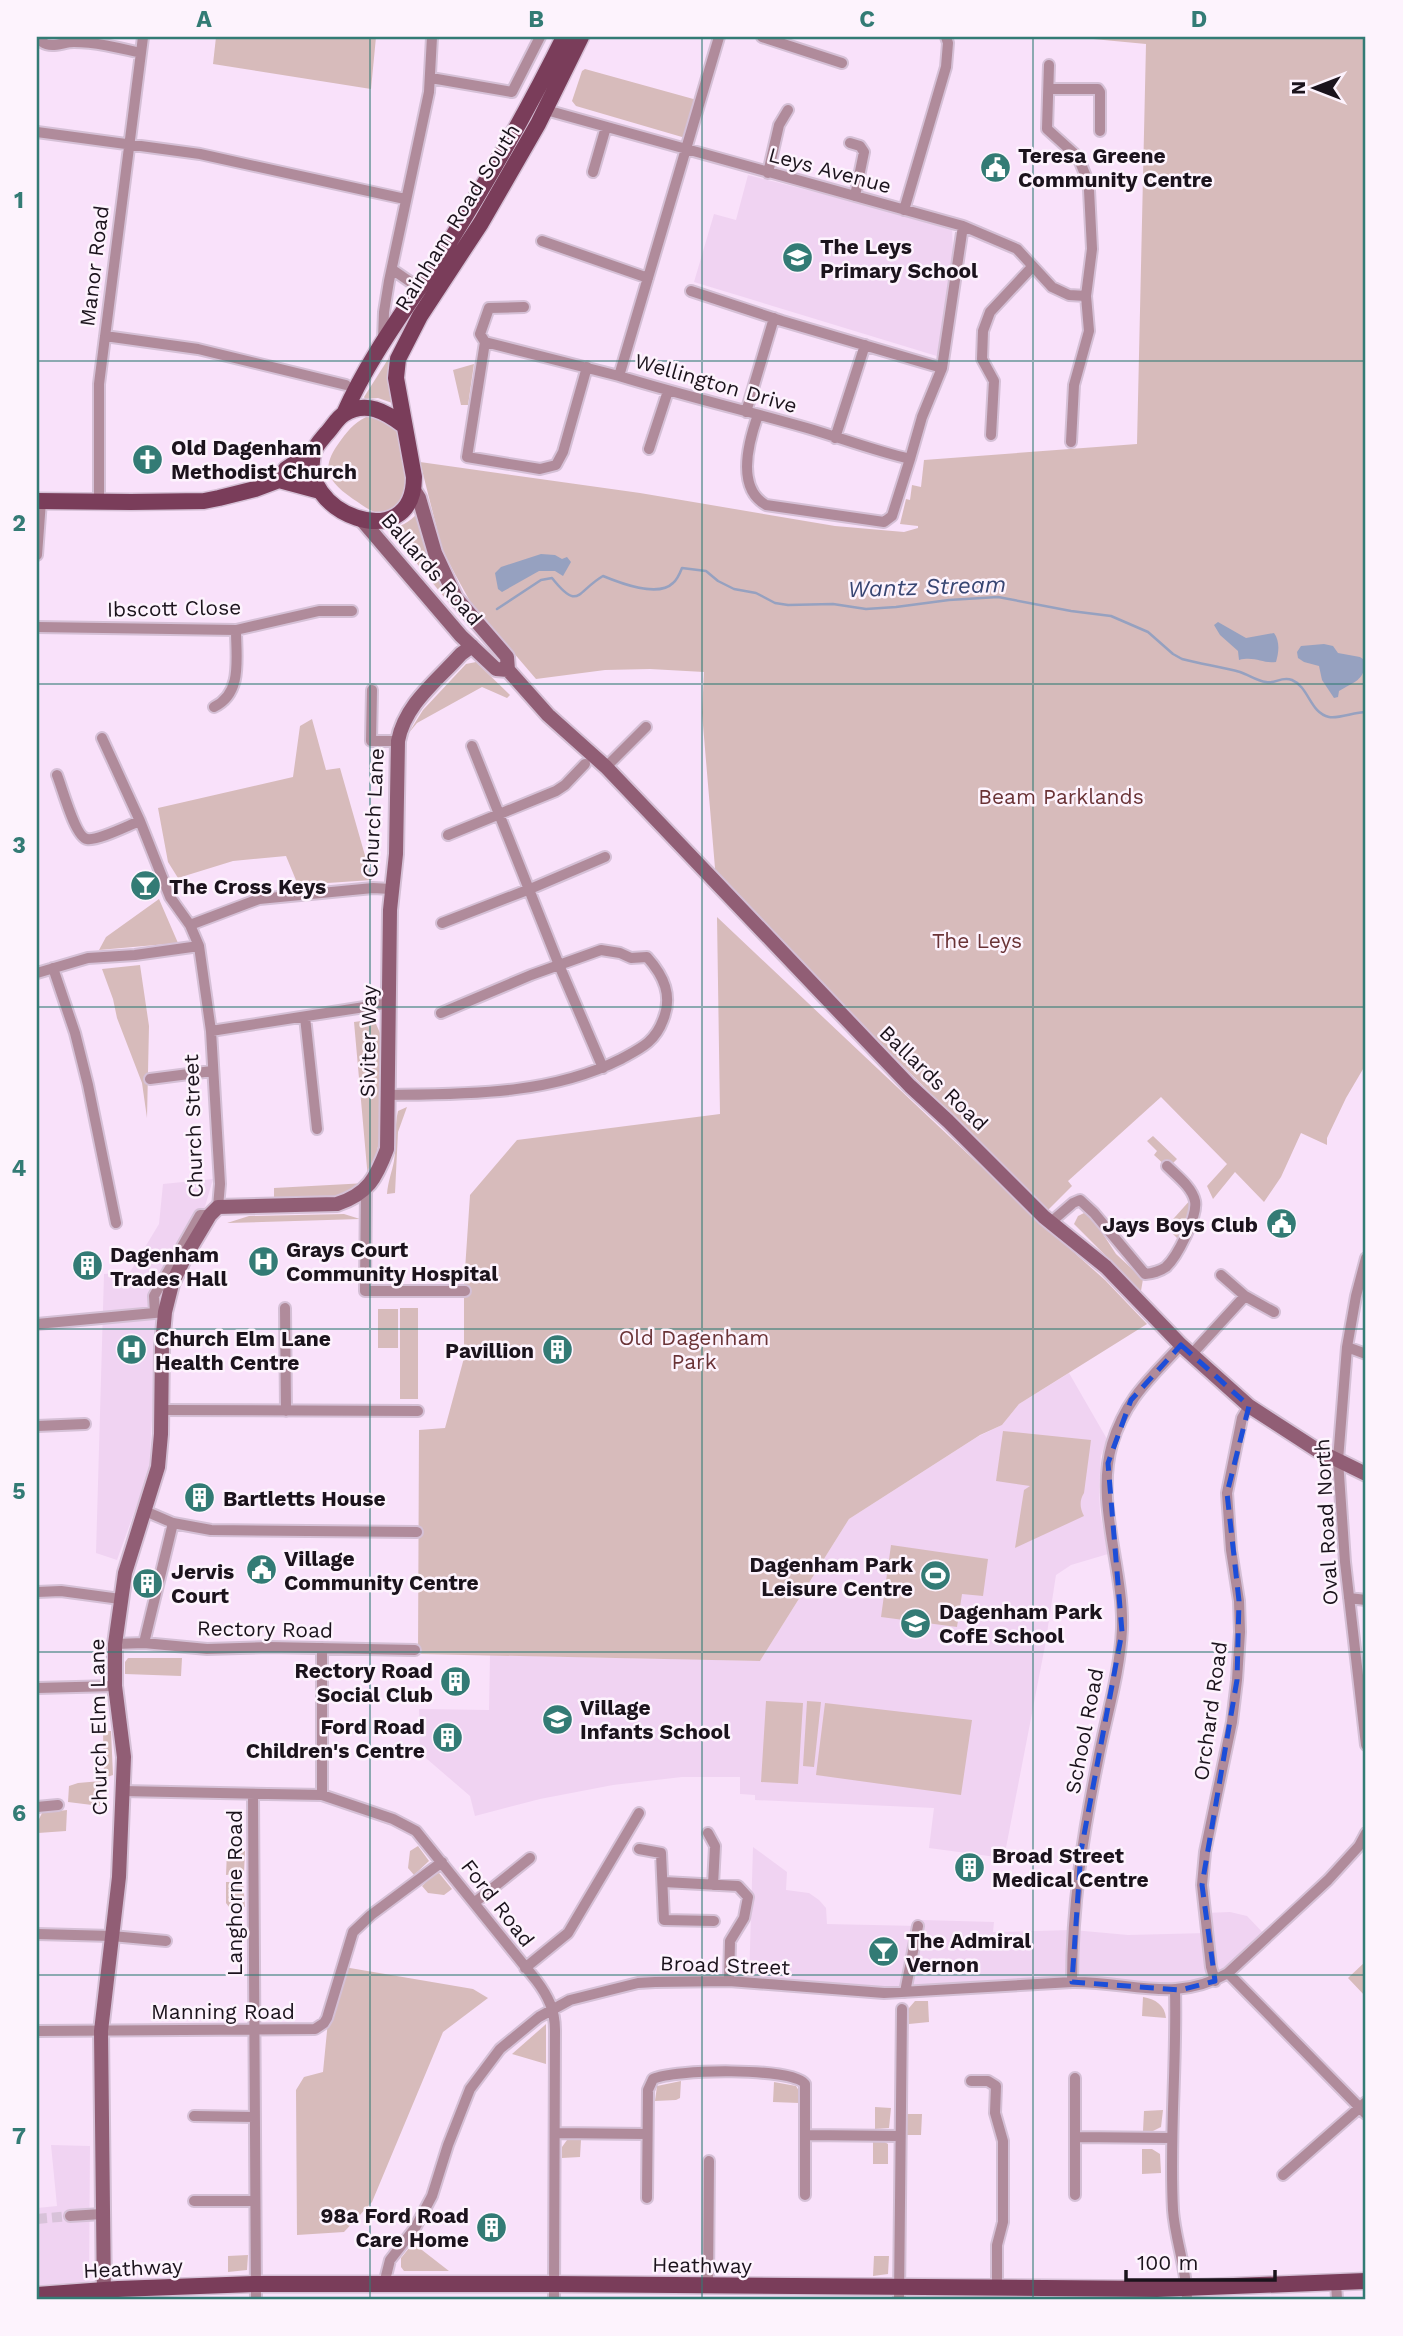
<svg xmlns="http://www.w3.org/2000/svg" width="1403" height="2336" viewBox="0 0 1403 2336" font-family="'Work Sans',sans-serif">
	<style>
		.built { fill: #f0d3f2 }
		.green { fill: #d7bbbb }
		.water { fill: #96a1c0 }
		.lines { fill: none; stroke-linecap: round; stroke-linejoin: round }
		.stream { stroke: #96a1c0; stroke-width: 2.5 }
		.street-tunnel { stroke: #d8c2d9; stroke-width: 10; stroke-dasharray: 10 5; stroke-linecap: butt }
		.street-casing { stroke: #d5c0d6; stroke-width: 14 }
		.secondary-casing { stroke: #d5c0d6; stroke-width: 18 }
		.primary-casing { stroke: #d5c0d6; stroke-width: 19 }
		.street { stroke: #b08b9b; stroke-width: 10 }
		.secondary { stroke: #915e75; stroke-width: 14 }
		.primary { stroke: #7a3d5a; stroke-width: 16 }
		.marked { fill: none; stroke: #1d4ed8; stroke-width: 5; stroke-dasharray: 14 9; stroke-linejoin: round }
		.grid { fill: none; stroke: #337b75; stroke-width: 2; stroke-opacity: 0.55 }
		.labels { text-anchor: middle; dominant-baseline: central; stroke-width: 5; stroke-linejoin: round; paint-order: stroke }
		.poi-label { font-size: 21px; font-weight: bold; fill: #1b131c; stroke: #fdf3fd; text-anchor: start }
		.street-label { font-size: 21px; fill: #1b131c; stroke: #fdf3fd }
		.park-label { font-size: 21px; fill: #6a3336; stroke: #fdf3fd }
		.water-label { font-size: 23px; font-style: italic; fill: #374572; stroke: #fdf3fd }
		.neatline { fill: none; stroke: #337b75; stroke-width: 2.5 }
		.grid-label { font-size: 23px; text-anchor: middle; font-weight: bold; fill: #337b75 }
	</style>
	<rect width="100%" height="100%" fill="#f9e1fa"/>
	<path class="built" d="M748 175 952 227 953 251 940 357 694 282 714 214 736 220Z
		M213 1179 204 1210 159 1300 149 1471 117 1560 96 1553 104 1274 130 1272 159 1224 163 1184Z
		M1069 1373 1107 1439 1101 1456 1099 1489 1100 1512 1108 1554 1071 1565 1056 1575 1045 1646 1004 1858 929 1848 934 1808 755 1800V1795L740 1794V1777H682L613 1785 540 1799 475 1816 470 1796 420 1753 419 1709 489 1710 490 1655 760 1661 849 1519 977 1437 1002 1425 1019 1404Z
		M753 1847 787 1872 786 1890 809 1893 819 1900 826 1908 827 1924 918 1926 922 1920 994 1922 993 1932 1073 1930 1128 1935 1207 1933 1205 1913 1230 1912 1247 1916 1267 1937 1228 1973 1194 1987 1116 1984 884 1993 749 1982Z
		M51 2145 90 2146 89 2275 91 2299H37V2208L57 2206Z"/>
	<path class="green" d="M216 37H376L371 89 213 64Z
		M1072 37H1366V1064L1346 1098 1327 1138V1145L1301 1133 1281 1177 1264 1202 1235 1172 1213 1199 1207 1186 1227 1164 1161 1097 1068 1181 1072 1186 1048 1210 716 880 702 713 704 672 650 669 605 670 536 679 471 603 456 576 442 549 420 462 640 493 835 526 904 532 918 528V526L900 524 906 499 910 500 912 485 921 487 924 460 1137 444 1146 44Z
		M585 69 697 100 688 134 682 137 576 106 572 101 582 71Z
		M420 309 400 352 398 405 378 398 365 399 364 397Z
		M474 364 468 405H461L453 370Z
		M371 415 398 426 413 481 400 509 377 513C368 510 361 504 353 499 326 480 320 468 341 440 349 429 357 420 371 415Z
		M422 508 433 547 477 634C444 601 420 564 389 531V528C404 527 413 519 422 508Z
		M476 662 510 695 507 698 482 687 417 723 408 734 423 710 466 664Z
		M312 719 326 770 340 768 372 880 298 885 286 856 233 861 178 878 168 862 158 808 293 777 300 726Z
		M159 899 178 943 99 950 106 937Z
		M717 917 1041 1223 1105 1280 1147 1324 1019 1404 1002 1425 980 1435 849 1519 760 1661 418 1654 419 1430 445 1428 464 1358V1285L470 1195 517 1140 720 1114Z
		M140 965 149 1026 147 1118 142 1083 117 1018 113 999 102 969Z
		M369 1020 376 1024 380 1033C380 1074 387 1144 368 1179L354 1022Z
		M407 1107 398 1132 395 1193 387 1194C388 1181 392 1172 394 1161 397 1144 394 1127 398 1111Z
		M1153 1136 1177 1159 1168 1168 1154 1155 1157 1151 1147 1141Z
		M367 1183 347 1198 274 1201V1188Z
		M1192 1198 1189 1220 1178 1239 1166 1227Z
		M1084 1213 1099 1223V1228L1116 1254 1143 1279 1141 1291 1074 1224 1078 1216Z
		M344 1214 360 1219 227 1223 249 1216Z
		M400 1308H418V1399H400Z
		M378 1309H398V1348H378Z
		M1003 1431 1091 1440 1084 1493C1079 1501 1080 1508 1084 1516L1015 1548 1024 1490 1030 1486 996 1481Z
		M891 1545 988 1559 983 1596 962 1594 957 1627 881 1617Z
		M128 1658H182L181 1676 125 1674V1662Z
		M766 1701 803 1703 798 1784 761 1782Z
		M807 1701 821 1702 814 1767 803 1766Z
		M825 1703 972 1720 961 1795 816 1775Z
		M103 1731H111L113 1775 104 1778Z
		M101 1781 100 1806 68 1802 69 1786 78 1783Z
		M67 1810 66 1831 38 1833 39 1819 42 1813Z
		M418 1846 429 1861 414 1875 408 1868 410 1851Z
		M227 1851H245L244 1873 226 1875Z
		M439 1873 452 1889 444 1895 428 1893 422 1886 434 1874Z
		M226 1882H243L245 1907H229L226 1903Z
		M1366 1961V1997L1348 1978Z
		M344 1967 473 1989 488 1998 443 2032 372 2202 344 2232 297 2235 296 2090 304 2077 323 2072 328 2021Z
		M1143 1997C1155 1999 1165 2005 1166 2018L1142 2016Z
		M915 2001H928L929 2022 909 2024V2008Z
		M546 2024V2064L512 2054 545 2025Z
		M681 2081 680 2098 676 2100 655 2101 657 2086Z
		M774 2082 796 2086 799 2091V2103L773 2102Z
		M875 2107 891 2108 889 2128 875 2129Z
		M1163 2110 1161 2127 1153 2131H1143L1144 2111Z
		M907 2114H922L921 2135H907Z
		M567 2140H581L580 2157 562 2158V2147Z
		M873 2142 883 2141 888 2144V2164H873Z
		M1142 2149H1152L1160 2154 1161 2173 1142 2174Z
		M413 2243 449 2271H404L401 2267V2258Z
		M248 2255 247 2270 228 2272V2256Z
		M874 2256H889L888 2274 873 2276Z"/>
	<path class="water" d="M541 554 555 555 562 559 567 557 571 562 563 576 555 571H539L502 592 498 589 495 573 501 567Z
		M1218 622 1246 638 1274 633C1280 641 1279 652 1276 662 1262 664 1256 656 1239 660L1238 651 1220 635 1214 625Z
		M1324 644 1333 646 1338 653 1360 657 1366 661C1364 681 1354 682 1339 691L1338 697 1334 698 1322 680 1319 666 1304 662 1298 658 1297 652 1301 646Z"/>
	<g class="lines">
		<path class="stream" d="M497 609 541 580 552 578C579 612 577 591 603 576 620 583 658 598 673 583 677 580 680 573 682 568L706 571 718 581 734 589 756 593 775 603 788 605 833 604 866 609 896 607 949 600 998 597 1071 611 1111 616 1148 632 1173 654 1182 659C1201 664 1222 667 1240 672 1249 675 1257 681 1266 682 1276 684 1281 676 1292 680 1309 687 1310 713 1329 717 1339 719 1354 712 1366 712"/>
		<path class="street-tunnel" d="M37 2219 70 2216"/>
		<defs>
			<path id="street" d="M719 37 619 376C681 395 744 410 807 428 841 438 875 451 910 459L922 417 942 368 963 226
				M762 37 842 63
				M42 42C52 49 63 42 74 42 96 42 120 48 141 53
				M1049 65 1047 129 1078 157 1087 179 1089 190 1092 249 1086 296 1089 331 1074 385 1071 442
				M431 78 512 92 540 37
				M1049 89H1098L1100 92V131
				M546 110 963 226 1017 249 1052 287 1069 295 1086 296
				M37 132 200 154 405 199
				M850 143 860 146 864 152 855 196
				M593 172 606 127
				M768 173 779 125 788 110
				M904 210 946 67 948 43 946 37
				M542 241 648 278
				M393 270 422 290
				M691 291 782 321 942 368
				M524 307 489 308 480 334 485 342 619 376
				M105 336 198 349 346 385
				M383 340 384 312 389 281 429 92 432 37
				M485 342 467 457 540 469 556 465 563 452 587 367
				M746 412 774 318
				M758 415C748 443 736 488 766 505L884 522 892 516 910 459
				M991 435 994 381 982 359 983 331 990 312 1032 267
				M835 438 865 345
				M649 449 668 391
				M99 502V384L143 37
				M37 555 41 501
				M37 627 236 630 319 611H352
				M372 690 371 741H398
				M214 707C243 693 236 658 236 630
				M102 738 140 821 170 897 190 925 199 946 211 1031 220 1184 218 1207
				M472 746 559 965 603 1068
				M606 767 646 727
				M57 775C62 787 75 837 87 839 98 841 129 825 140 821
				M448 835 556 791 565 785 585 764
				M442 923 530 889 605 857
				M190 925 259 899 373 888 391 889
				M53 968 75 1033 88 1085 116 1223
				M37 973 88 958 135 955 199 946
				M305 1017 317 1129
				M211 1031 390 1003
				M150 1079 212 1071
				M389 1095C467 1094 550 1095 621 1059 641 1048 655 1042 663 1020 673 996 664 976 647 957L631 958 620 953 601 950 531 975 441 1013
				M366 1189 365 1291H465
				M1051 1222 1073 1203 1080 1200 1094 1213 1145 1274C1153 1273 1159 1272 1166 1267 1177 1257 1198 1216 1195 1201 1192 1187 1177 1176 1167 1166
				M1366 1258 1356 1296 1347 1347 1338 1460 1345 1562 1366 1745
				M1221 1275 1245 1296 1274 1312
				M285 1308 286 1411
				M155 1313 154 1296 200 1215H210
				M37 1324 165 1312
				M1347 1347 1366 1354
				M1191 1355 1245 1296
				M161 1410 418 1411
				M37 1426 85 1424
				M145 1511 173 1523 211 1530 417 1532
				M37 1592 61 1591 120 1599
				M1349 1598 1366 1600
				M144 1643 173 1523
				M115 1644 144 1643 207 1649 269 1647 415 1650
				M37 1688 115 1686
				M122 1791 322 1795 393 1819 416 1831 536 1980C548 1996 555 2010 555 2030L554 2299
				M253 1794 256 2299
				M322 1795V1648
				M37 1807 58 1805
				M708 1833 715 1846 713 1885
				M639 1849 661 1853 664 1920 714 1921
				M664 1882 738 1886 748 1897 744 1918 730 1941 729 1981
				M474 1903 530 1858
				M37 1934 112 1936 166 1941
				M525 1968 568 1933 639 1813
				M1228 1973 1366 2114
				M1215 1981 1211 1967 1202 1885 1205 1852 1232 1722 1237 1680 1240 1632 1239 1601 1231 1550 1227 1493 1242 1418 1249 1406
				M1072 1982C1072 1906 1083 1834 1098 1760 1106 1717 1120 1673 1122 1629 1124 1568 1095 1504 1112 1444 1126 1398 1150 1379 1181 1345
				M1175 1990C1177 2063 1169 2137 1173 2210 1175 2240 1187 2269 1187 2299
				M905 1992 918 1926
				M37 2031 315 2029 324 2023 327 2018 353 1932 371 1915 442 1862
				M971 2081H988L996 2086 995 2113 1003 2141V2222L997 2245V2289
				M194 2116 254 2117
				M555 2133 647 2134
				M806 2135 900 2136
				M1075 2137 1172 2138
				M1283 2175 1366 2102
				M1075 2195V2078
				M647 2198 648 2090 653 2079C673 2069 792 2067 805 2084V2195
				M194 2201H254
				M70 2216 102 2214
				M1336 2283 1337 2299
				M384 2284 390 2260 415 2228 432 2196 448 2145 470 2089 500 2049 539 2017 570 2000 638 1983 655 1982 729 1981 884 1993 1072 1982C1131 1981 1174 2004 1228 1973L1328 1880 1359 1846 1366 1833
				M708 2287 709 2161
				M899 2299 902 2009"/>
			<path id="secondary" d="M414 490 419 498 435 553 456 598 507 657 508 670 548 715 606 767 910 1086 948 1121 1044 1217 1106 1267 1181 1345 1249 1406 1317 1450 1366 1474
				M361 519 461 636 496 669 508 670
				M104 2299 101 2031 119 1877 124 1757 115 1686V1644L125 1573 158 1467 161 1434 162 1345 165 1312 172 1284 185 1257 210 1215 218 1207 337 1204C368 1194 376 1178 387 1149L390 910 396 854 398 741C405 704 437 681 461 654L472 646"/>
			<path id="primary" d="M344 414C370 354 412 301 447 246 489 178 529 108 564 37
				M403 425C386 412 366 400 344 414 337 418 332 428 326 434 322 439 316 445 314 451 294 512 414 559 414 477L396 378 398 359 420 316 481 223 538 124 581 37
				M279 480 320 491
				M37 501 131 502 204 501 219 498 255 489 279 480 286 469 314 450
				M37 2295 118 2289 254 2284H554L1157 2289 1366 2281"/>
		</defs>
		<use href="#street" class="street-casing"/>
		<use href="#secondary" class="secondary-casing"/>
		<use href="#primary" class="primary-casing"/>
		<use href="#street" class="street"/>
		<use href="#secondary" class="secondary"/>
		<use href="#primary" class="primary"/>
	</g>
	<path class="marked" d="M1181 1345 1249 1406 1227 1493 1239 1601 1237 1680 1202 1885 1215 1981 1180 1990 1072 1982 1081 1851 1122 1632 1108 1463 1131 1400Z"/>
	<path class="grid" d="M370 37V2299M702 37V2299M1033 37V2299M37 361H1366M37 684H1366M37 1007H1366M37 1329H1366M37 1652H1366M37 1975H1366"/>
	<defs>
		<symbol id="civic-disc" viewBox="-11 -11 22 22"><circle r="9.5" fill="#337b75" stroke="#fdf3fd"/><path d="M-.6-6.5H3V-4.5H.6V-3L4-1V1h2V6H-6V1h2V-1L-.6-3ZM-1.2 2.5V6h2.4V2.5Z" fill="#fff"/></symbol>
		<symbol id="school-disc" viewBox="-11 -11 22 22"><circle r="9.5" fill="#337b75" stroke="#fdf3fd"/><path d="M0-5L7-2L0 1L-7-2ZM-4 1L0 2.5L4 1V4Q0 6-4 4Z" fill="#fff"/></symbol>
		<symbol id="church-disc" viewBox="-11 -11 22 22"><circle r="9.5" fill="#337b75" stroke="#fdf3fd"/><path d="M-1.2-6h2.4v3.5h3.3v2.4h-3.3V6h-2.4V-.1h-3.3v-2.4h3.3Z" fill="#fff"/></symbol>
		<symbol id="bar-disc" viewBox="-11 -11 22 22"><circle r="9.5" fill="#337b75" stroke="#fdf3fd"/><path d="M-6-5H6L.8 .8V4.5H3.5V6h-7V4.5H-.8V.8Z" fill="#fff"/></symbol>
		<symbol id="hospital-disc" viewBox="-11 -11 22 22"><circle r="9.5" fill="#337b75" stroke="#fdf3fd"/><path d="M-5-5h3v3.5h4V-5h3V5h-3V1.5h-4V5h-3Z" fill="#fff"/></symbol>
		<symbol id="building-disc" viewBox="-11 -11 22 22"><circle r="9.5" fill="#337b75" stroke="#fdf3fd"/><path d="M-4-6H4V6H1V3H-1V6H-4ZM-2.5-4.3h1.7v1.8h-1.7ZM.8-4.3h1.7v1.8H.8ZM-2.5-1h1.7V.8h-1.7ZM.8-1h1.7V.8H.8Z" fill="#fff"/></symbol>
		<symbol id="stadium-disc" viewBox="-11 -11 22 22"><circle r="9.5" fill="#337b75" stroke="#fdf3fd"/><path d="M0-5a6.5 5 0 1 0 0 10a6.5 5 0 1 0 0-10ZM-3.5-1.8h7v3.6h-7Z" fill="#fff"/></symbol>
	</defs>
	<g fill-rule="evenodd">
		<use href="#civic-disc" x="978" y="150" width="35" height="35"/>
		<use href="#school-disc" x="780" y="240" width="35" height="35"/>
		<use href="#church-disc" x="130" y="442" width="35" height="35"/>
		<use href="#bar-disc" x="128" y="868" width="35" height="35"/>
		<use href="#civic-disc" x="1264" y="1206" width="35" height="35"/>
		<use href="#hospital-disc" x="246" y="1244" width="35" height="35"/>
		<use href="#building-disc" x="70" y="1248" width="35" height="35"/>
		<use href="#hospital-disc" x="114" y="1332" width="35" height="35"/>
		<use href="#building-disc" x="540" y="1332" width="35" height="35"/>
		<use href="#building-disc" x="182" y="1480" width="35" height="35"/>
		<use href="#civic-disc" x="244" y="1552" width="35" height="35"/>
		<use href="#stadium-disc" x="918" y="1558" width="35" height="35"/>
		<use href="#building-disc" x="130" y="1566" width="35" height="35"/>
		<use href="#school-disc" x="898" y="1606" width="35" height="35"/>
		<use href="#building-disc" x="438" y="1664" width="35" height="35"/>
		<use href="#school-disc" x="540" y="1702" width="35" height="35"/>
		<use href="#building-disc" x="430" y="1720" width="35" height="35"/>
		<use href="#building-disc" x="952" y="1850" width="35" height="35"/>
		<use href="#bar-disc" x="866" y="1934" width="35" height="35"/>
		<use href="#building-disc" x="474" y="2210" width="35" height="35"/>
	</g>
	<g class="labels">
		<g class="poi-label">
			<text x="1018" y="155">Teresa Greene<tspan x="1018" dy="24">Community Centre</tspan></text>
			<text x="820" y="246">The Leys<tspan x="820" dy="24">Primary School</tspan></text>
			<text x="171" y="447">Old Dagenham<tspan x="171" dy="24">Methodist Church</tspan></text>
			<text x="169" y="886">The Cross Keys</text>
			<text x="1258" y="1224" text-anchor="end">Jays Boys Club</text>
			<text x="286" y="1249">Grays Court<tspan x="286" dy="24">Community Hospital</tspan></text>
			<text x="110" y="1254">Dagenham<tspan x="110" dy="24">Trades Hall</tspan></text>
			<text x="155" y="1338">Church Elm Lane<tspan x="155" dy="24">Health Centre</tspan></text>
			<text x="534" y="1350" text-anchor="end">Pavillion</text>
			<text x="223" y="1498">Bartletts House</text>
			<text x="284" y="1558">Village<tspan x="284" dy="24">Community Centre</tspan></text>
			<text x="913" y="1564" text-anchor="end">Dagenham Park<tspan x="913" dy="24">Leisure Centre</tspan></text>
			<text x="171" y="1571">Jervis<tspan x="171" dy="24">Court</tspan></text>
			<text x="939" y="1611">Dagenham Park<tspan x="939" dy="24">CofE School</tspan></text>
			<text x="433" y="1670" text-anchor="end">Rectory Road<tspan x="433" dy="24">Social Club</tspan></text>
			<text x="580" y="1707">Village<tspan x="580" dy="24">Infants School</tspan></text>
			<text x="425" y="1726" text-anchor="end">Ford Road<tspan x="425" dy="24">Children's Centre</tspan></text>
			<text x="992" y="1855">Broad Street<tspan x="992" dy="24">Medical Centre</tspan></text>
			<text x="906" y="1940">The Admiral<tspan x="906" dy="24">Vernon</tspan></text>
			<text x="469" y="2215" text-anchor="end">98a Ford Road<tspan x="469" dy="24">Care Home</tspan></text>
		</g>
		<g class="street-label">
			<text transform="translate(830 170) rotate(15)">Leys Avenue</text>
			<text transform="translate(457 217) rotate(-58)">Rainham Road South</text>
			<text transform="translate(94 266) rotate(-83)">Manor Road</text>
			<text transform="translate(716 383) rotate(16)">Wellington Drive</text>
			<text transform="translate(432 569) rotate(49)">Ballards Road</text>
			<text transform="translate(174 608) rotate(-1)">Ibscott Close</text>
			<text transform="translate(373 813) rotate(-87)">Church Lane</text>
			<text transform="translate(368 1041) rotate(-89)">Siviter Way</text>
			<text transform="translate(934 1078) rotate(44)">Ballards Road</text>
			<text transform="translate(193 1126) rotate(-92)">Church Street</text>
			<text transform="translate(1326 1522) rotate(-93)">Oval Road North</text>
			<text transform="translate(265 1629) rotate(1)">Rectory Road</text>
			<text transform="translate(1210 1711) rotate(-82)">Orchard Road</text>
			<text transform="translate(98 1727) rotate(-91)">Church Elm Lane</text>
			<text transform="translate(1084 1731) rotate(-79)">School Road</text>
			<text transform="translate(234 1893) rotate(-90)">Langhorne Road</text>
			<text transform="translate(498 1903) rotate(52)">Ford Road</text>
			<text transform="translate(725 1965) rotate(2)">Broad Street</text>
			<text x="223" y="2011">Manning Road</text>
			<text transform="translate(702 2265) rotate(1)">Heathway</text>
			<text transform="translate(133 2268) rotate(-3)">Heathway</text>
		</g>
		<g class="park-label">
			<text x="1061" y="796">Beam Parklands</text>
			<text x="977" y="940">The Leys</text>
			<text x="694" y="1337">Old Dagenham<tspan x="694" dy="24">Park</tspan></text>
		</g>
		<g class="water-label">
			<text transform="translate(927 587) rotate(-2)">Wantz Stream</text>
		</g>
	</g>
	<rect width="1403" height="2336" fill="none" stroke="#fdf3fd" stroke-width="77"/>
	<g transform="translate(1315 88) rotate(270)" stroke="#fdf3fd" stroke-width="5" paint-order="stroke">
	<path d="M0-5L12 26L0 18L-12 26Z" fill="#1b131c"/>
	<text y="-10" font-size="19" font-weight="bold" text-anchor="middle" fill="#1b131c">N</text>
	</g>
	<path d="M1126 2270v10h149v-10" fill="none" stroke="#1b131c" stroke-width="3.5"/>
	<text x="1137" y="2270" font-size="21" fill="#1b131c" stroke="#fdf3fd" stroke-width="5" paint-order="stroke">100 m</text>
	<rect x="38" y="38" width="1326" height="2260" class="neatline"/>
	<g class="grid-label">
		<text x="204" y="27">A</text>
		<text x="536" y="27">B</text>
		<text x="867" y="27">C</text>
		<text x="1199" y="27">D</text>
		<text x="19" y="208">1</text>
		<text x="19" y="531">2</text>
		<text x="19" y="853">3</text>
		<text x="19" y="1176">4</text>
		<text x="19" y="1499">5</text>
		<text x="19" y="1821">6</text>
		<text x="19" y="2144">7</text>
	</g>
</svg>
